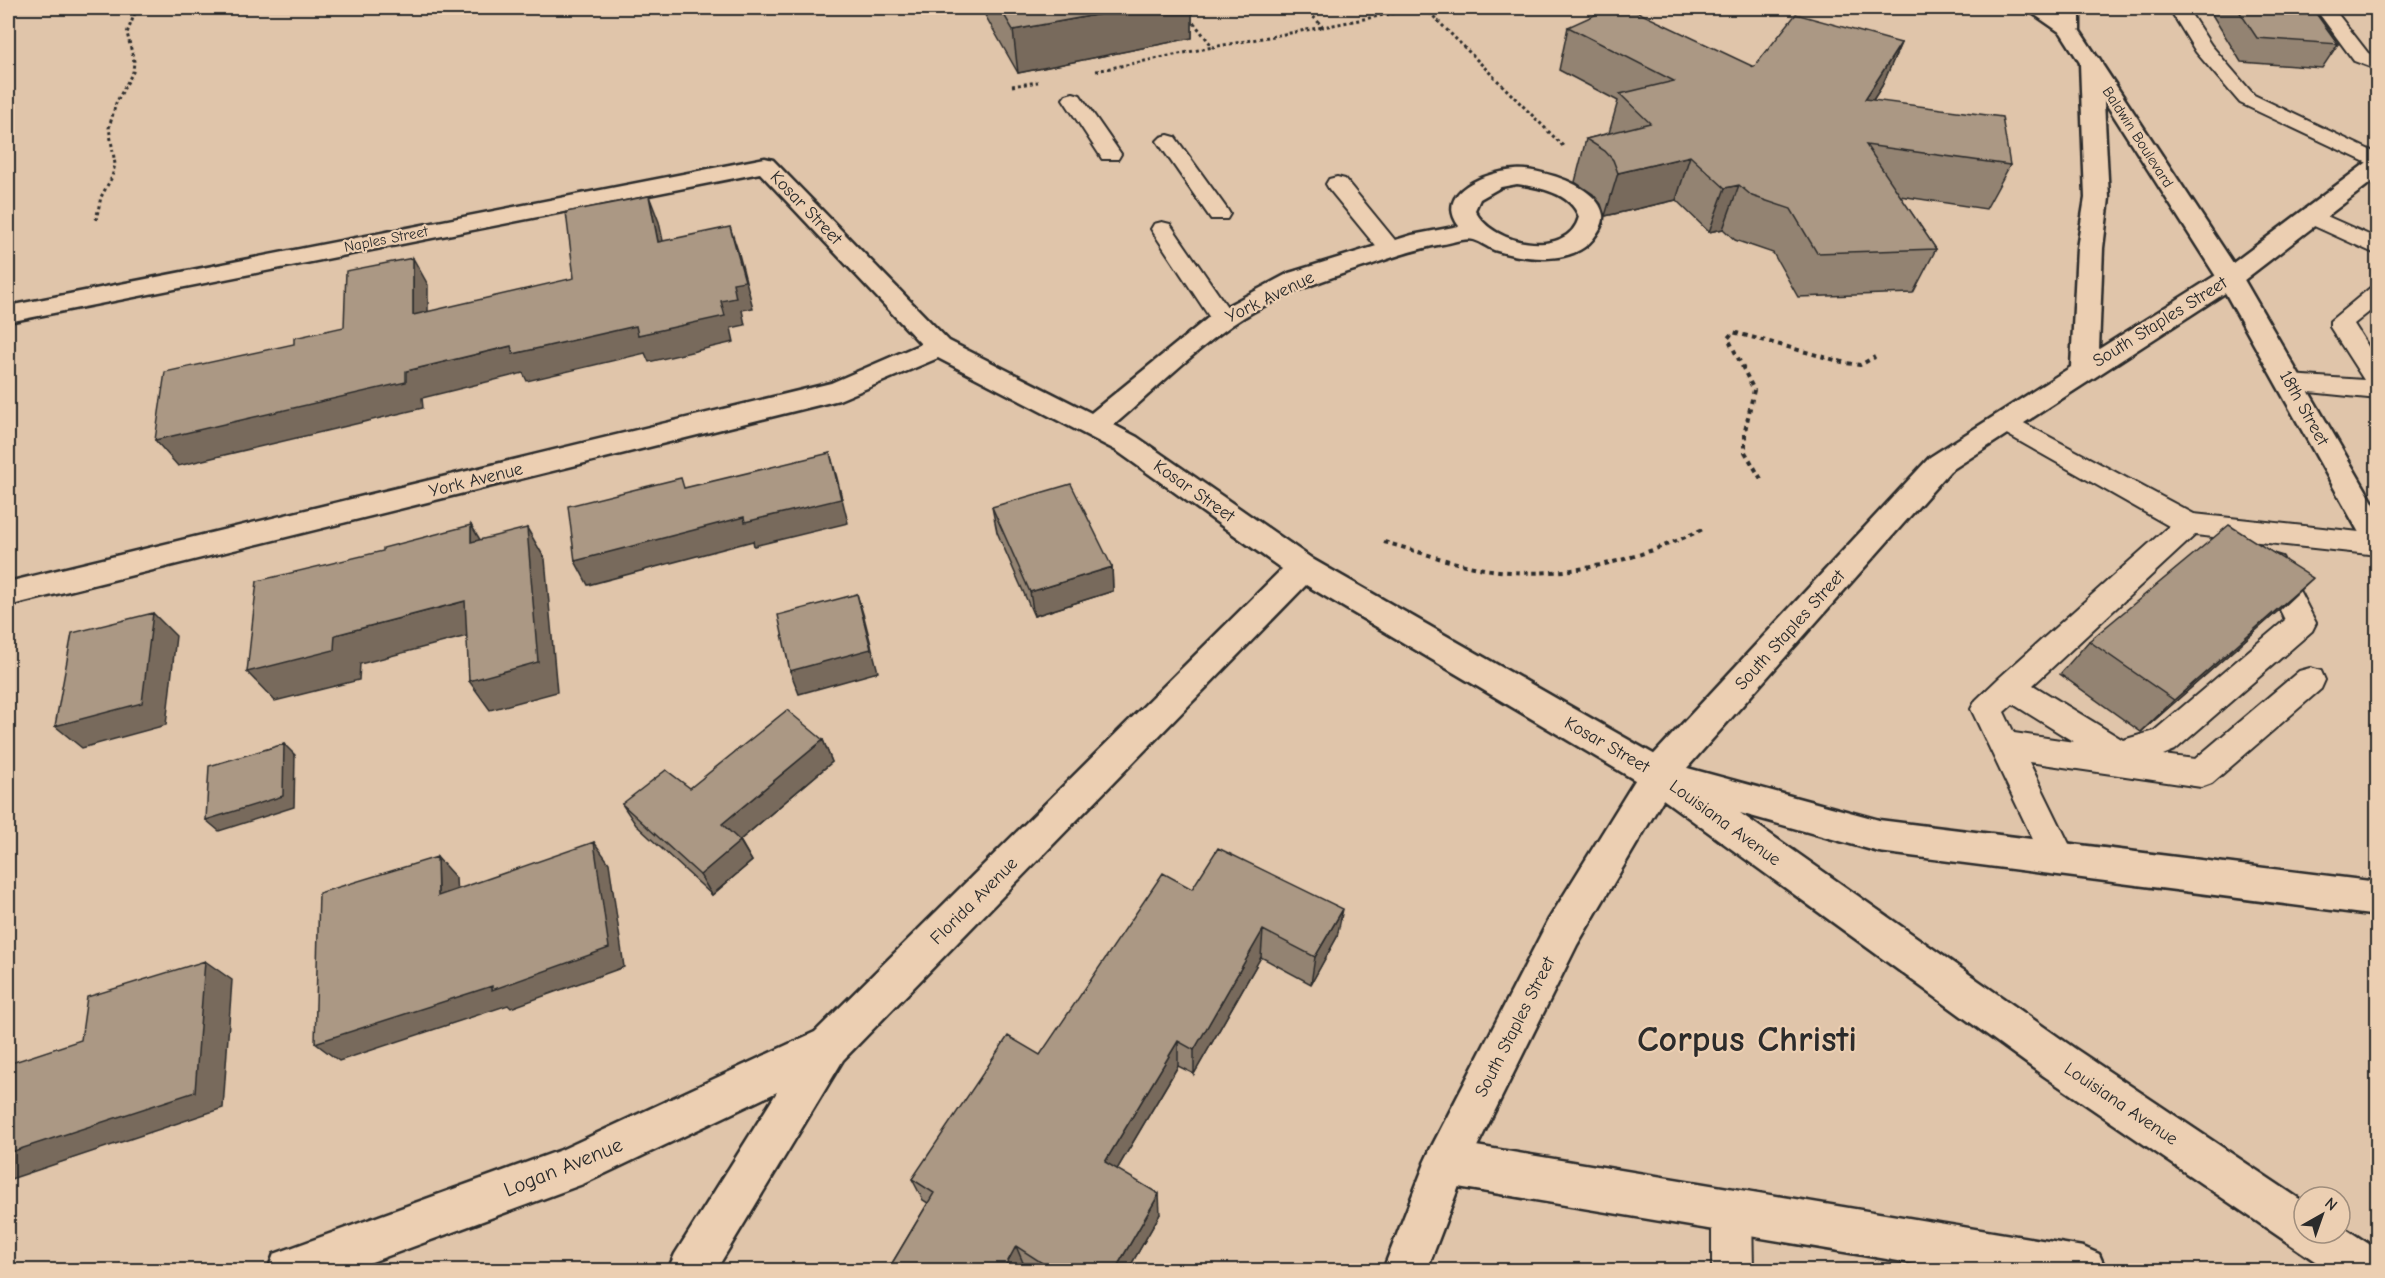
<svg xmlns="http://www.w3.org/2000/svg" width="2385" height="1278" viewBox="0 0 2385 1278" font-family="'Comic Neue',sans-serif">
	<style>
		.lines { fill: none; stroke-linecap: round; stroke-linejoin: round }
		.service-casing { stroke: #2b2b2b; stroke-width: 4 }
		.minor-casing { stroke: #2b2b2b; stroke-width: 5 }
		.secondary-casing { stroke: #2b2b2b; stroke-width: 5 }
		.primary-casing { stroke: #2b2b2b; stroke-width: 5 }
		.path-far1 { stroke: #2b2b2b; stroke-width: 3; stroke-dasharray: 3 3; stroke-linecap: butt }
		.path { stroke: #2b2b2b; stroke-width: 4; stroke-dasharray: 4.5 4.5; stroke-linecap: butt }
		.service { fill: #eccfb2; fill-rule: evenodd }
		.minor { fill: #eccfb2; fill-rule: evenodd }
		.secondary { fill: #eccfb2; fill-rule: evenodd }
		.primary { fill: #eccfb2; fill-rule: evenodd }
		.wall { fill: #938372; stroke: #2b2b2b; stroke-width: 1.5 }
		.shaded-wall { fill: #786a5c; stroke: #2b2b2b; stroke-width: 1.5 }
		.building { fill: #ab9884; stroke: #2b2b2b; stroke-width: 1.5 }
		.labels { text-anchor: middle; dominant-baseline: central; stroke-width: 4.5; stroke-linejoin: round; paint-order: stroke }
		.far-street-label { font-size: 15px; fill: #2b2b2b; stroke: #eccfb2 }
		.street-label { font-size: 18px; fill: #2b2b2b; stroke: #eccfb2 }
		.near-street-label { font-size: 21px; fill: #2b2b2b; stroke: #eccfb2 }
		.near-town-label { font-size: 36px; font-weight: bold; fill: #2b2b2b; stroke: #eccfb2 }
	</style>
	<rect width="100%" height="100%" fill="#e0c5aa"/>
	<filter id="ink" filterUnits="userSpaceOnUse"><feTurbulence type="fractalNoise" baseFrequency=".0167" numOctaves="2"/><feDisplacementMap in="SourceGraphic" scale="12" xChannelSelector="R" yChannelSelector="G"/><feConvolveMatrix kernelMatrix="1 2 1 2 8 2 1 2 1" color-interpolation-filters="sRGB"/></filter>
	<g filter="url(#ink)">
		<g class="lines">
			<defs>
				<path id="service" d="M2169 8H2187L2211 45 2254 95 2378 154V168L2240 103 2196 52Z
					M2315 8H2333L2368 53 2378 57V70L2354 61Z
					M1073 93 1080 95 1121 154 1118 159H1102L1099 154 1063 99 1066 95Z
					M1168 135 1175 137 1227 209 1230 214 1227 219H1211L1157 141 1161 137Z
					M1337 177 1345 179 1399 245 1403 250 1399 255H1383L1329 189 1326 184 1329 179Z
					M2311 209 2378 239V255L2303 221 2300 216 2303 211Z
					M1162 222 1170 224 1232 314 1235 319 1232 324 1223 327 1214 324 1151 229 1154 224Z
					M2378 286V305L2354 324 2378 362V399L2280 389 2276 383 2280 377 2289 375 2364 380 2330 327V321L2370 288Z
					M2005 413 2194 514 2378 534V555L2195 535 2033 685 2123 740 2154 731 2285 620 2258 565 2262 557 2272 554 2282 557 2286 565 2316 623 2312 631 2175 750 2163 755 2195 759 2299 671 2310 668 2321 671 2325 680 2321 689 2212 783 2201 787 2029 762 2076 858 2071 869 2059 873 2047 869 1971 709 1976 700 1999 678 2169 526 1996 428 1992 422 1996 416ZM2013 704 2074 742 2014 733 2004 712Z
					M1732 1192 1746 1198 1752 1212 1753 1270H1712V1212L1718 1198Z"/>
				<path id="minor" d="M2060 8H2080V29L2076 33H2062L2058 29Z
					M765 158 773 160 949 341 1091 413 1214 313 1289 273 1412 235 1459 226C1433 191 1488 172 1515 170 1540 168 1599 186 1603 215 1604 224 1598 232 1593 239 1571 266 1523 259 1494 250 1487 247 1481 242 1474 240 1466 237 1451 243 1443 244 1419 248 1396 256 1373 264 1324 279 1275 296 1232 325 1190 354 1153 392 1114 425L1137 437 1314 560 1671 764 1676 775 1671 786 1658 790 1645 786 1306 585 843 1060 716 1270H668L675 1254 777 1092 583 1184 350 1270H268L274 1254 561 1150 815 1032 1282 569 1117 451 938 358 839 400 8 606V582L831 383 921 344 760 173 8 322V306ZM1517 184C1539 187 1571 193 1579 217 1568 260 1490 245 1475 210L1480 199 1501 187Z"/>
				<path id="secondary" d="M2025 8H2049L2076 25 2243 278 2378 511V550L2367 547 2217 278 2061 33Z
					M1658 760 1675 767 1680 766 1879 820 2378 882V916L1879 852 1740 813 2074 1048 2304 1202V1233H2340V1225L2378 1250V1270H2328L2044 1076 1645 786 1640 775 1645 764Z
					M1446 1141 2083 1247 2099 1254 2106 1270H1952L1446 1185 1431 1178 1424 1163 1431 1148Z"/>
				<path id="primary" d="M2091 56 2099 58 2102 63 2109 198 2103 248 2099 349 2221 272 2370 160 2378 158V177L2239 284 1950 471 1671 786 1577 945 1464 1173 1427 1270H1383L1431 1148 1549 919 1645 764 1930 457 2071 367 2077 248 2085 198 2080 63 2083 58Z"/>
			</defs>
			<use href="#service" class="service-casing"/>
			<use href="#minor" class="minor-casing"/>
			<use href="#secondary" class="secondary-casing"/>
			<use href="#primary" class="primary-casing"/>
			<path class="path-far1" d="M1305 8 1323 27 1420 8
				M1425 8 1564 147
				M1190 18 1213 47 1323 27
				M1096 71 1213 47
				M1012 86 1038 82
				M96 220 101 197 112 177 115 164 109 128 116 103 133 72 134 61 127 33 137 8"/>
			<path class="path" d="M1761 479 1745 452V431L1754 390 1728 338 1733 332 1846 363 1860 365 1875 357
				M1384 542C1422 552 1460 567 1499 571 1570 579 1640 559 1703 529"/>
			<use href="#service" class="service"/>
			<use href="#minor" class="minor"/>
			<use href="#secondary" class="secondary"/>
			<use href="#primary" class="primary"/>
		</g>
		<path class="wall" d="M981 8H1192V38L1018 73Z
			M2208 8H2312L2338 44 2322 68 2241 62Z
			M1568 27 1754 67 1901 43 1882 86 1873 100 2010 165 1986 209 1900 196 1936 249 1913 293 1798 297 1773 253 1735 240 1723 229 1709 232 1676 200 1605 216 1601 204 1593 194 1575 182 1586 139 1609 133 1618 101 1559 70Z
			M992 507 1112 567 1113 591 1034 616 997 532Z
			M2278 611 2141 732 2060 674 2089 641Z
			M823 740 832 762 740 840 752 861 712 895 636 825 622 804 690 788Z
			M1192 889 1337 937 1311 984 1261 957 1194 1074 1178 1066 1117 1169 1160 1214 1128 1270H1033L1024 1265 1020 1270H888L928 1203 923 1200 912 1179 1040 1055Z"/>
		<path class="shaded-wall" d="M1134 8H1192V38L1018 73 1013 30Z
			M1901 43 1882 86 1846 142 1865 99Z
			M1690 156 1676 200 1605 216 1618 173Z
			M1739 185 1723 229 1709 232 1725 188Z
			M649 196 659 222 669 269 658 242Z
			M730 227 739 254 753 308 742 310 745 325 731 328 734 342 649 362 645 353 527 381 523 373 422 398 423 408 178 466 155 440 406 371 511 346 721 301 733 283Z
			M413 258 428 285V342L413 315Z
			M830 453 837 478 848 523 754 546 753 541 588 585 575 561Z
			M471 525 490 556 471 542Z
			M527 528 545 559 557 692 490 710 469 681Z
			M1112 567 1113 591 1034 616 1030 592Z
			M2313 578 2278 611 2141 732 2174 700Z
			M857 594 864 617 878 672 799 694 790 671Z
			M465 601 486 631 360 664 359 680 275 701 247 672 335 635Z
			M153 613 176 636 166 725 82 748 55 726Z
			M823 740 832 762 734 845 722 824Z
			M284 744 295 755 294 807 219 831 206 820Z
			M740 841 752 861 712 895 700 875Z
			M594 842 609 863 624 967 511 1008 508 1005 339 1061 315 1043Z
			M437 857 456 878 458 916 438 896Z
			M1343 909 1337 937 1311 984 1315 957Z
			M1263 930 1261 957 1194 1074V1050Z
			M205 961 232 980 223 1108 8 1180V1153Z
			M1178 1041V1066L1109 1183 1105 1162Z
			M1159 1194 1160 1214 1128 1270H1115Z
			M1016 1246 1024 1265 1020 1270H1003Z"/>
		<path class="building" d="M1000 8H1134L1013 30Z
			M1610 8H1629L1754 67 1796 14 1901 43 1865 99 2002 117 2010 165 1866 145 1936 249 1817 253 1791 209 1752 196 1739 185 1725 188 1690 156 1618 173 1613 160 1605 151 1586 139 1650 123 1620 94 1674 81 1568 27Z
			M2237 8H2312L2338 44 2257 38Z
			M649 196 658 242 730 227 745 281 733 283 736 298 721 301 725 316 638 335 636 326 513 354 511 346 406 371V382L155 440 165 372 294 344V338L344 327 346 271 413 258V315L574 278 566 212Z
			M830 453 841 499 745 522 744 517 575 561 568 506 681 478 684 488Z
			M1071 484 1112 567 1030 592 992 507Z
			M471 525V542L527 528 538 662 469 681 465 601 335 635 334 650 247 672 257 581 383 551V548Z
			M2229 525 2313 578 2174 700 2089 641Z
			M857 594 871 649 790 671 778 615Z
			M153 613 142 703 55 726 72 633Z
			M787 710 823 740 722 824 740 841 700 875 622 804 666 770 690 788Z
			M284 744 283 796 206 820 209 766Z
			M594 842 609 948 492 990V986L315 1043 319 893 437 857 438 896Z
			M1218 848 1343 909 1315 957 1263 930 1194 1050 1178 1041 1105 1162 1159 1194 1115 1270H1053L1016 1246 1003 1270H888L934 1193 912 1179 1008 1036 1040 1055 1163 873 1192 889Z
			M205 961 195 1092 8 1153V1064L81 1040 87 997Z"/>
	</g>
	<g class="labels">
		<g class="far-street-label">
			<text transform="translate(2138 137) rotate(57)">Baldwin Boulevard</text>
			<text transform="translate(386 239) rotate(-11)">Naples Street</text>
		</g>
		<g class="street-label">
			<text transform="translate(806 208) rotate(46)">Kosar Street</text>
			<text transform="translate(1270 297) rotate(-26)">York Avenue</text>
			<text transform="translate(2160 322) rotate(-32)">South Staples Street</text>
			<text transform="translate(2304 408) rotate(61)">18th Street</text>
			<text transform="translate(476 480) rotate(-14)">York Avenue</text>
			<text transform="translate(1194 491) rotate(35)">Kosar Street</text>
			<text transform="translate(1790 630) rotate(-48)">South Staples Street</text>
			<text transform="translate(1607 745) rotate(30)">Kosar Street</text>
			<text transform="translate(1725 823) rotate(36)">Louisiana Avenue</text>
			<text transform="translate(974 901) rotate(-45)">Florida Avenue</text>
			<text transform="translate(1515 1027) rotate(-63)">South Staples Street</text>
			<text transform="translate(2121 1104) rotate(34)">Louisiana Avenue</text>
		</g>
		<g class="near-street-label">
			<text transform="translate(563 1167) rotate(-22)">Logan Avenue</text>
		</g>
		<g class="near-town-label">
			<text x="1747" y="1039">Corpus Christi</text>
		</g>
	</g>
	<rect width="2385" height="1278" fill="none" stroke="#eccfb2" stroke-width="30"/>
	<rect x="15" y="15" width="2355" height="1248" fill="none" stroke="#2b2b2b" stroke-width="2" filter="url(#ink)"/>
	<g transform="translate(2322 1215) rotate(40)"><circle r="28" fill="#eccfb2" stroke="#9f8d7c" stroke-width="1.5"/>
	<path d="M0-4.5L10 22L0 15L-10 22Z" fill="#2b2b2b"/>
	<text y="-9" font-size="16" font-weight="bold" text-anchor="middle" fill="#2b2b2b">N</text>
	</g>
</svg>
